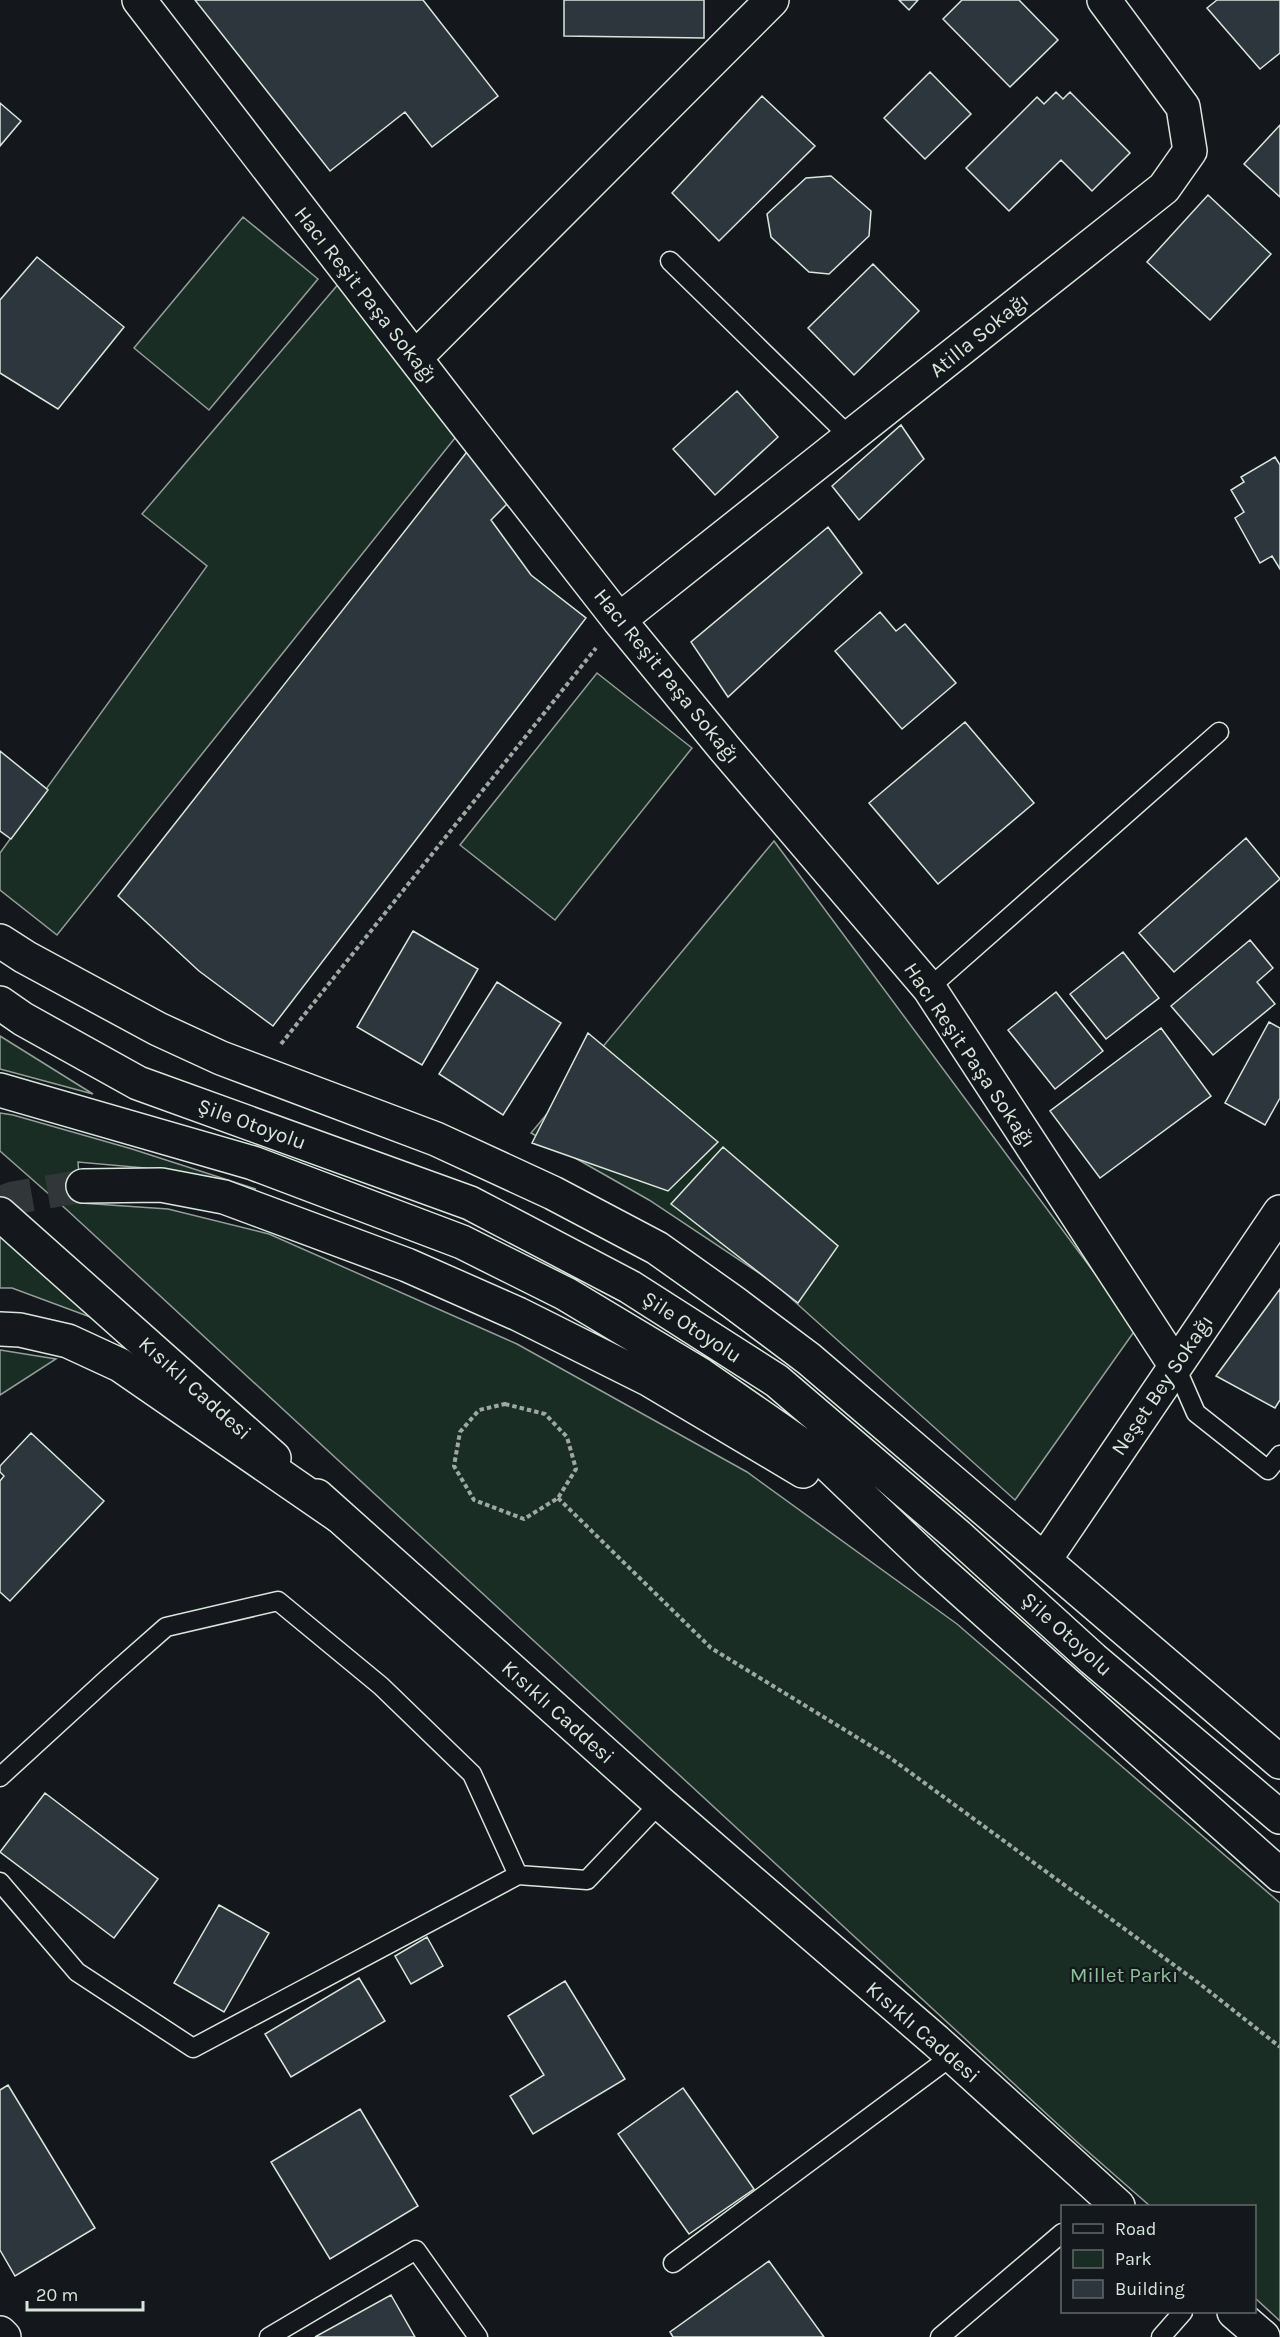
<svg xmlns="http://www.w3.org/2000/svg" width="1280" height="2337" viewBox="0 0 1280 2337" font-family="Karla,sans-serif">
	<style>
		.green { fill: #1a2d24; stroke: #939e99; stroke-width: 1.5 }
		.building { fill: #2c363c; stroke: #d8e6dc; stroke-width: 1.5 }
		.lines { fill: none; stroke-linecap: round; stroke-linejoin: round }
		.trunk-tunnel { stroke: #313739; stroke-width: 33; stroke-dasharray: 33 16; stroke-linecap: butt }
		.service-casing { stroke: #d8e6dc; stroke-width: 21 }
		.minor-casing { stroke: #d8e6dc; stroke-width: 36 }
		.primary-casing { stroke: #d8e6dc; stroke-width: 36 }
		.trunk-casing { stroke: #d8e6dc; stroke-width: 36 }
		.path { stroke: #9da8a2; stroke-width: 4; stroke-dasharray: 4.5 3; stroke-linecap: butt }
		.service { stroke: #14181c; stroke-width: 18 }
		.minor { stroke: #14181c; stroke-width: 33 }
		.primary { stroke: #14181c; stroke-width: 33 }
		.trunk { stroke: #14181c; stroke-width: 33 }
		.labels { text-anchor: middle; dominant-baseline: central; stroke-width: 4.5; stroke-linejoin: round; paint-order: stroke }
		.street-label { font-size: 21px; fill: #d8e6dc; stroke: #14181c }
		.park-label { font-size: 21px; fill: #8ac095; stroke: #14181c }
	</style>
	<rect width="100%" height="100%" fill="#14181c"/>
	<path class="green" d="M243 217 318 279 209 410 134 348Z
		M341 281 463 428 57 935 0 890V853L207 566 142 514Z
		M597 673 692 748 555 920 460 845Z
		M774 841 1136 1329 1015 1500 774 1283 649 1200 531 1133Z
		M0 1036 93 1094 0 1069Z
		M0 1113 13 1115 132 1149 256 1189 145 1168 78 1162 81 1203 168 1209 269 1234 517 1344 747 1472 957 1624 1280 1903V2321L1255 2298 1254 2206H1150L1077 2142 67 1210 0 1151Z
		M0 1235 101 1321 12 1288H0Z
		M0 1350 56 1359 0 1395Z"/>
	<path class="building" d="M195 0H423L498 96 432 147 405 112 330 171Z
		M564 0H704V38L564 36Z
		M899 0H918L909 10Z
		M962 0H1019L1058 40 1010 87 943 19Z
		M1217 0H1280V53L1260 69 1207 8Z
		M930 72 971 114 925 159 884 118Z
		M1056 92 1063 99 1070 92 1130 153 1092 191 1061 160 1009 211 966 168 1037 97 1044 104Z
		M762 96 815 146 719 241 672 193Z
		M0 103 21 121 0 146Z
		M1280 125V197L1244 164Z
		M831 176 871 211 869 236 829 274 809 272 771 237 767 214 806 178Z
		M1208 195 1271 254 1210 320 1147 262Z
		M37 257 124 327 58 409 0 373V300Z
		M873 264 919 311 854 375 808 328Z
		M737 391 778 437 715 495 673 449Z
		M901 425 924 459 859 520 832 486Z
		M470 448 512 499 491 520 531 575 586 618 273 1026 199 971 118 896Z
		M1275 457 1280 465V569L1272 556 1260 563 1235 518 1244 512 1231 490 1244 482 1241 477Z
		M828 527 862 573 728 697 691 642Z
		M880 612 896 631 905 624 956 683 902 729 835 651Z
		M965 722 1034 803 938 884 869 803Z
		M0 751 48 790 11 839 0 831Z
		M1246 838 1280 879 1174 972 1139 933Z
		M413 931 478 969 422 1065 357 1027Z
		M1250 940 1273 968 1257 982 1275 1004 1213 1055 1171 1006Z
		M1123 952 1159 998 1106 1039 1070 994Z
		M497 982 561 1023 503 1115 439 1074Z
		M1056 992 1103 1051 1055 1089 1008 1030Z
		M1269 1022 1280 1028V1098L1265 1125 1225 1103Z
		M1161 1028 1211 1096 1100 1178 1050 1111Z
		M588 1033 718 1142 668 1191 532 1143Z
		M723 1147 838 1246 798 1303 671 1204Z
		M1280 1289V1400L1275 1408 1216 1376Z
		M31 1433 104 1501 10 1601 0 1592V1481L4 1476 0 1472V1466Z
		M45 1793 158 1879 114 1938 0 1852Z
		M219 1905 269 1933 224 2012 174 1983Z
		M427 1937 443 1966 411 1984 395 1956Z
		M359 1978 385 2021 291 2077 265 2034Z
		M565 1981 625 2079 533 2134 510 2096 544 2075 508 2016Z
		M8 2085 95 2228 15 2276 0 2250V2090Z
		M683 2088 754 2189 689 2234 618 2134Z
		M360 2109 418 2206 330 2259 271 2162Z
		M769 2261 824 2337H673L670 2332Z
		M391 2295 415 2337H315Z"/>
	<g class="lines">
		<path class="trunk-tunnel" d="M0 1203 13 1198 83 1186"/>
		<defs>
			<path id="service" d="M670 261 851 438
				M929 988 1219 732
				M1175 1365 1196 1413 1268 1470 1280 1455
				M0 1777 107 1679 166 1627 278 1601 381 1686 472 1774 518 1875 193 2048 77 1972 0 1882
				M518 1875 587 1880 660 1803
				M673 2263 952 2056
				M269 2337 416 2250 478 2337
				M940 2337 1062 2233
				M1161 2337 1183 2312"/>
			<path id="minor" d="M139 0 441 392 619 620 725 749 929 988 1175 1365
				M415 358 772 0
				M619 620 1164 188 1190 151 1183 107 1104 0
				M1045 1559 1280 1212
				M0 2333 4 2337"/>
			<path id="primary" d="M0 941 25 957 158 1029 221 1058 436 1139 553 1193 657 1248 733 1302 809 1359 1280 1762
				M0 1214 274 1458
				M317 1496 660 1803 936 2041 1118 2206
				M1234 2312 1263 2337"/>
			<path id="trunk" d="M0 1003 23 1019 138 1083 470 1203 630 1287 777 1381 958 1536 1093 1659 1280 1817
				M0 1090 253 1163 462 1242 566 1294 701 1375 822 1459 930 1562 1280 1875
				M83 1186 161 1185 224 1197 407 1265 518 1314 650 1380 803 1471
				M0 1329 20 1330 68 1341 120 1365 339 1516"/>
		</defs>
		<use href="#service" class="service-casing"/>
		<use href="#minor" class="minor-casing"/>
		<use href="#primary" class="primary-casing"/>
		<use href="#trunk" class="trunk-casing"/>
		<path class="path" d="M281 1044 596 648
			M505 1404 545 1414 567 1437 576 1469 558 1498 524 1519 474 1500 454 1466 460 1432 479 1410Z
			M558 1498 711 1648 889 1757 1200 1984 1280 2047"/>
		<use href="#service" class="service"/>
		<use href="#minor" class="minor"/>
		<use href="#primary" class="primary"/>
		<use href="#trunk" class="trunk"/>
	</g>
	<g class="labels">
		<g class="street-label">
			<text transform="translate(366 295) rotate(52)">Hacı Reşit Paşa Sokağı</text>
			<text transform="translate(979 335) rotate(-39)">Atilla Sokağı</text>
			<text transform="translate(667 676) rotate(51)">Hacı Reşit Paşa Sokağı</text>
			<text transform="translate(970 1055) rotate(56)">Hacı Reşit Paşa Sokağı</text>
			<text transform="translate(252 1124) rotate(20)">Şile Otoyolu</text>
			<text transform="translate(692 1327) rotate(33)">Şile Otoyolu</text>
			<text transform="translate(1162 1385) rotate(-56)">Neşet Bey Sokağı</text>
			<text transform="translate(195 1388) rotate(42)">Kısıklı Caddesi</text>
			<text transform="translate(1067 1634) rotate(42)">Şile Otoyolu</text>
			<text transform="translate(558 1712) rotate(42)">Kısıklı Caddesi</text>
			<text transform="translate(923 2032) rotate(41)">Kısıklı Caddesi</text>
		</g>
		<g class="park-label">
			<text x="1124" y="1975">Millet Parkı</text>
		</g>
	</g>
	<rect x="1061" y="2205" width="195" height="108" fill="#14181c" stroke="#626a69" stroke-width="1.5"/>
	<rect x="1073" y="2224" width="30" height="9" fill="#14181c" stroke="#626a69" stroke-width="1.5"/>
	<text x="1115" y="2235" font-size="18" fill="#d8e6dc">Road</text>
	<rect x="1073" y="2250" width="30" height="18" fill="#1a2d24" stroke="#626a69" stroke-width="1.5"/>
	<text x="1115" y="2265" font-size="18" fill="#d8e6dc">Park</text>
	<rect x="1073" y="2280" width="30" height="18" fill="#2c363c" stroke="#626a69" stroke-width="1.5"/>
	<text x="1115" y="2295" font-size="18" fill="#d8e6dc">Building</text>
	<path d="M27 2301v9h116v-9" fill="none" stroke="#d8e6dc" stroke-width="3"/>
	<text x="36" y="2301" font-size="18" fill="#d8e6dc" stroke="#14181c" stroke-width="4.5" paint-order="stroke">20 m</text>
</svg>
